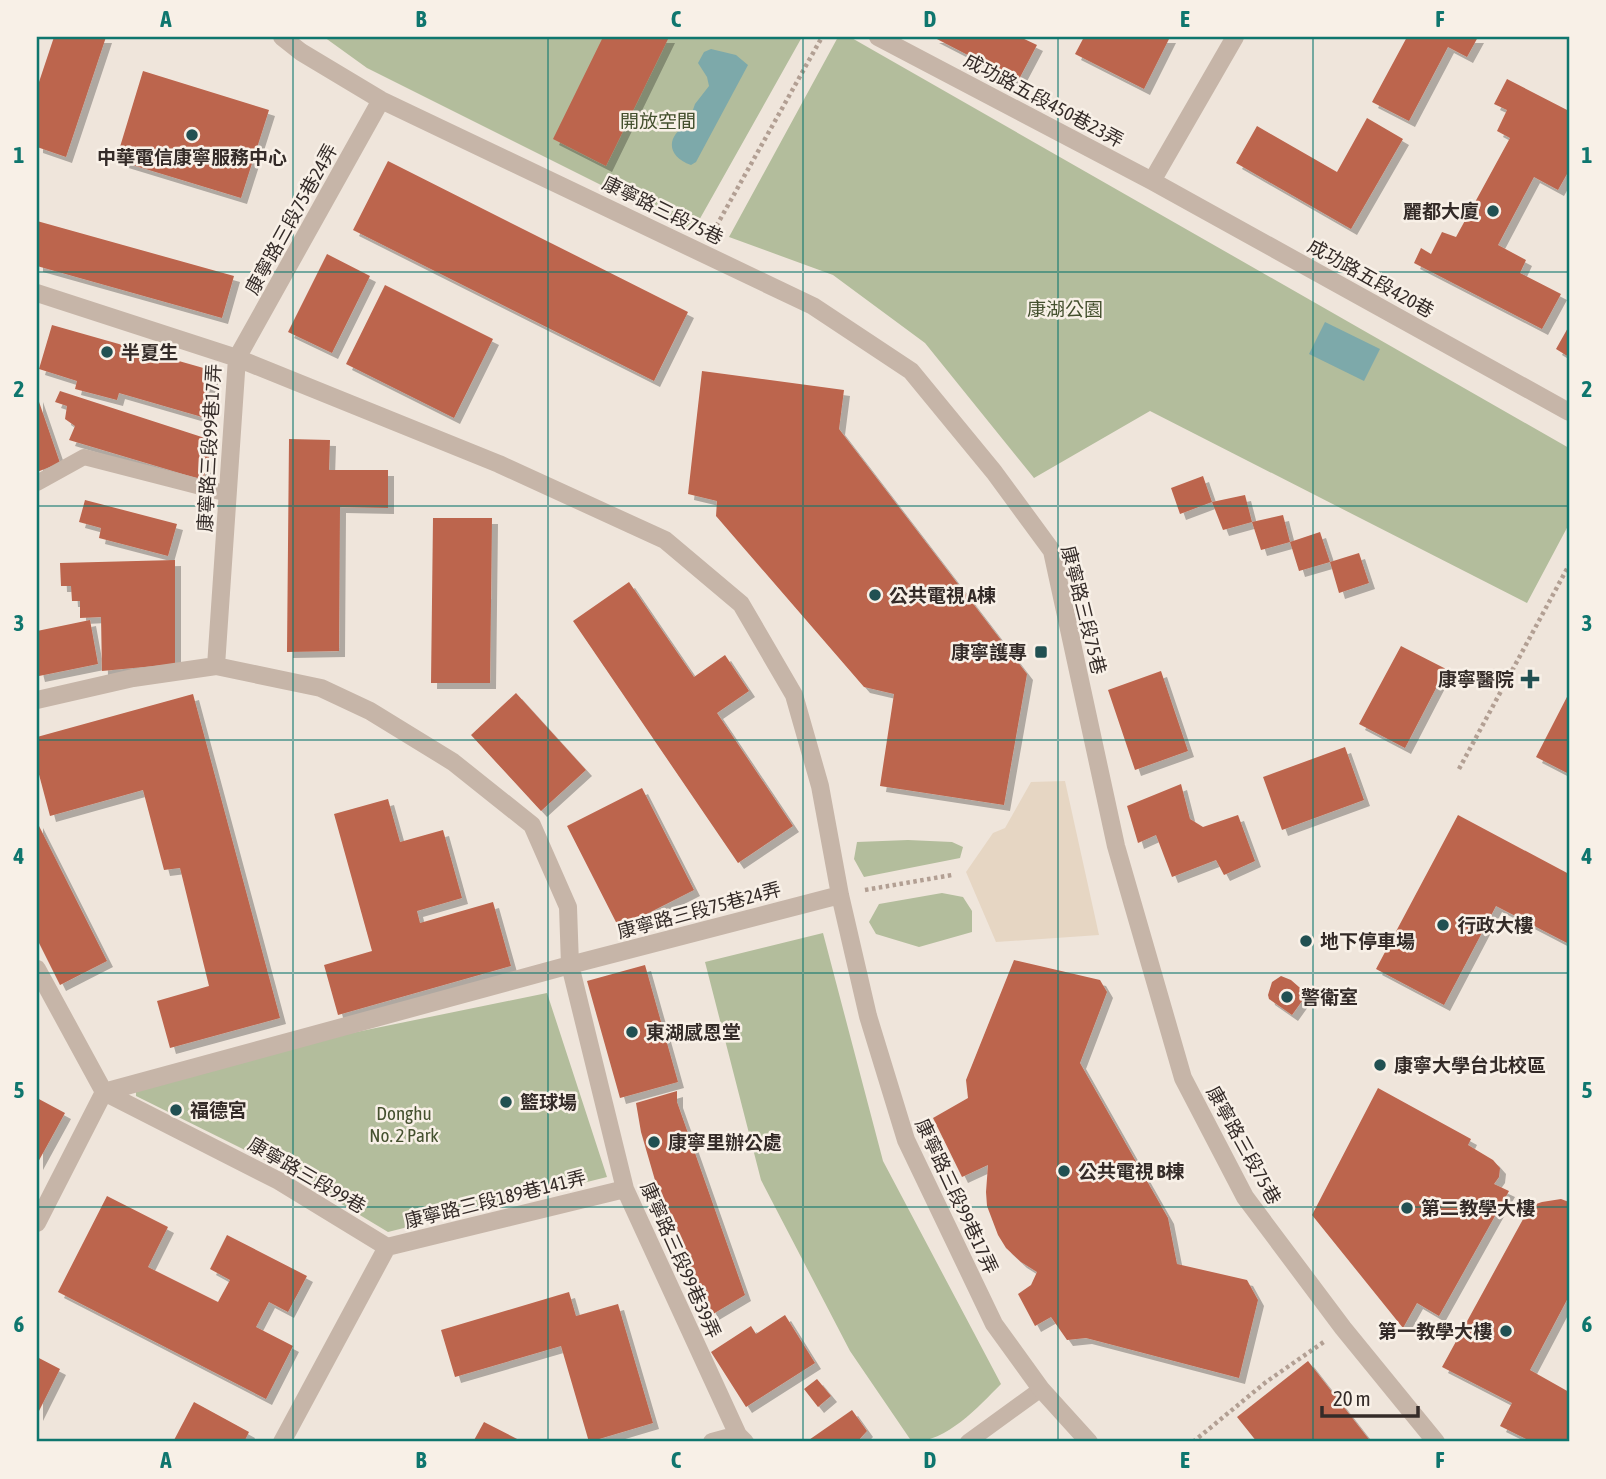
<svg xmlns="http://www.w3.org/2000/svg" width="1606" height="1479" viewBox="0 0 1606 1479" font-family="'Asap Condensed','Noto Sans TC',sans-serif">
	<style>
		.green { fill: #b3bd9c }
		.plaza { fill: #e6d6c3 }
		.water { fill: #7da9aa }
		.building { fill: #bc654d; filter: url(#shadow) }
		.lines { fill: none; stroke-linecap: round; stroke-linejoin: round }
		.path { stroke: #b29f93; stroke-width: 4.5; stroke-dasharray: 3.5 3.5; stroke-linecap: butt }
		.lane { stroke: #c6b5a8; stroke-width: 16 }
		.street { stroke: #c6b5a8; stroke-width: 18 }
		.grid { fill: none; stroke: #0f766e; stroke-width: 2; stroke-opacity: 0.55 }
		.poi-dot { fill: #215052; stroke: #f8f0e7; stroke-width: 2.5 }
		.labels { text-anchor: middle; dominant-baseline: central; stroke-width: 5; stroke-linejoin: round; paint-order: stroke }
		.street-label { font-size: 19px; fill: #342b28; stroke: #f8f0e7 }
		.park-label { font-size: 19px; fill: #44502e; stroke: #f8f0e7 }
		.poi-label { font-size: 19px; font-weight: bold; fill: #342b28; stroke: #f8f0e7; text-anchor: start }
		.neatline { fill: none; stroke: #0f766e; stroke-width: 2.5 }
		.grid-label { font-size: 23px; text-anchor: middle; font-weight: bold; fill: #0f766e }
	</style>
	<defs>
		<filter id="shadow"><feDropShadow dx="6" dy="6" stdDeviation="0" flood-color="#0004"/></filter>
	</defs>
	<rect width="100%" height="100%" fill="#efe5db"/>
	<path class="green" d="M324 37H802L693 231 367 68Z
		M838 37H850L1569 448V524L1527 603 1150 411 1034 478 925 343 833 275 729 237Z
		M908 840 952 842 963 847 960 858 864 877 854 859 857 842Z
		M942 893 963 897 972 911V932L919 947 876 934 869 922 879 904Z
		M823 933 883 1161 1001 1384C978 1407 947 1442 912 1442L850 1351 761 1180 705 962Z
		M547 993 607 1177 388 1232 285 1170 136 1096V1077Z"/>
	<path class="plaza" d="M1065 781 1099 935 996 942 966 872 993 833 1005 828 1031 782Z"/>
	<path class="water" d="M711 49 736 55 748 65 696 162 691 165C666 156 666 136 688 124L695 104 709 86 707 77 698 63 704 52Z
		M1325 322 1380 349 1364 381 1309 354Z"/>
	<path class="building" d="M54 37H106L66 157 37 147V88Z
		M603 37H669L606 166 553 139Z
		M933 37H1020L1037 45 1018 81Z
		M1084 37H1170L1144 89 1075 54Z
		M1407 37H1478L1467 57 1448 47 1409 121 1372 102Z
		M143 71 269 110 241 198 116 160Z
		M1507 79 1569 111V175L1567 174 1558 190 1534 177 1498 245 1526 260 1520 273 1561 294 1542 329 1414 263 1421 248 1431 254 1442 232 1456 237 1510 138 1497 131 1507 110 1494 104Z
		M1367 118 1403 139 1351 229 1236 163 1257 126 1337 172Z
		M388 161 688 312 654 381 353 230Z
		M37 221 234 276 222 318 37 266Z
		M327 254 370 276 332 353 288 332Z
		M385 285 493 339 454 418 346 364Z
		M52 325 214 371 202 417 119 393 117 400 75 389 77 381 39 369Z
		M1569 326V357L1556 349Z
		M702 371 844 390 839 429 1027 674 1004 805 880 786 894 694 864 687 716 516 717 501 688 494Z
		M60 391 208 439 202 454 209 457 203 480 69 440 75 426 65 419 67 406 55 402Z
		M37 396 60 463 37 472Z
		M289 439 330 440 329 470H388V508L340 507 339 651 287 652Z
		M1203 476 1212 502 1180 514 1171 488Z
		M1245 495 1252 522 1223 530 1212 502Z
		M85 500 177 524 168 556 99 538 101 528 79 522Z
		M1283 515 1290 542 1261 550 1252 522Z
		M433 518H492L490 683H431Z
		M1320 532 1330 562 1299 571 1290 542Z
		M1359 553 1369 583 1339 593 1330 562Z
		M175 560V664L102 671 101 617 80 618V601H72L71 586H61L60 563Z
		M629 582 694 677 725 655 749 691 717 713 793 826 738 863 573 621Z
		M90 620 98 664 39 676 37 668V631Z
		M1401 646 1446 669 1405 748 1359 724Z
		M1161 671 1188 751 1135 770 1108 690Z
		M516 693 586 770 541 811 471 735Z
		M1569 693V774L1536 757Z
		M193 694 280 1018 170 1048 157 1001 209 986 180 868 164 870 143 790 50 816 37 767V737Z
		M1345 747 1364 800 1282 830 1263 777Z
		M1181 784 1190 819 1203 827 1238 815 1255 861 1224 875 1216 860 1172 877 1156 835 1138 843 1127 806Z
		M642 788 694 890 619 928 567 826Z
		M388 799 400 842 443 830 462 898 417 911 420 923 493 902 511 966 338 1015 324 965 372 951 334 814Z
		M1458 815 1569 874V944L1496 906 1444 1005 1376 969Z
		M37 822 107 961 60 985 37 939Z
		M1014 960 1100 980 1107 992 1080 1063 1168 1218 1177 1264 1247 1280 1258 1300 1239 1378 1086 1338 1067 1340 1051 1317 1035 1326 1018 1294 1031 1285 1037 1272 1021 1262 1006 1248 998 1235 987 1206 986 1192 988 1165 962 1177 933 1118 968 1098 966 1080Z
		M645 965 678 1082 620 1098 587 981Z
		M1281 976 1291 980 1307 994 1292 1015 1269 999 1268 995 1272 982Z
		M1378 1088 1471 1139 1468 1145 1493 1160 1500 1168 1499 1177 1494 1184 1509 1191 1439 1316 1417 1303 1403 1328 1312 1215Z
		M677 1091V1102L745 1295 713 1314 685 1256 659 1194 641 1132 636 1103Z
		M37 1098 65 1113 37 1164Z
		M107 1196 168 1227 148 1267 218 1302 230 1280 210 1269 227 1235 307 1276 288 1312 269 1302 256 1327 293 1346 266 1399 58 1292Z
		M1561 1199 1569 1202V1296L1530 1370 1569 1392V1442H1532L1500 1426 1512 1403 1442 1367 1528 1210 1533 1205 1542 1202Z
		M569 1292 576 1316 618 1304 653 1423 589 1442 561 1346 455 1377 441 1330Z
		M785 1315 815 1363 746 1407 711 1352 751 1326 756 1334Z
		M37 1357 60 1369 37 1415Z
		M1308 1361 1371 1442H1257L1237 1417Z
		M817 1379 831 1396 818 1407 804 1389Z
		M194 1402 249 1432 244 1442H173Z
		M852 1410 867 1431 857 1442H806Z
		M484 1422 523 1442H473Z"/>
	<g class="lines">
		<path class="path" d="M713 232 822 37
			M1459 769 1569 565
			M865 890 952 875
			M1193 1442 1266 1382 1325 1341"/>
		<path class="lane" d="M37 483 84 457 228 494
			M968 1442 1041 1389"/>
		<path class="street" d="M282 37 301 52 381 100 813 306 911 371 994 472 1052 551 1116 846 1183 1078 1245 1197 1343 1328 1436 1442
			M878 37 1152 181 1569 412
			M1152 181 1235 37
			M37 293 237 358 499 464 665 540 741 604 794 695 820 786 840 895 868 1016 906 1140 994 1324 1041 1389 1089 1442
			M216 666 237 358 381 100
			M37 700 133 678 216 666 321 688 370 711 453 762 532 825 568 907 570 965 625 1189 738 1435 745 1442
			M37 969 104 1092 279 1181 387 1247
			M104 1092 570 965 840 895
			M37 1223 104 1092
			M282 1442 387 1247 625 1189
			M712 1442 738 1435"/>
	</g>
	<path class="grid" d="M293 37V1442M548 37V1442M803 37V1442M1058 37V1442M1313 37V1442M37 272H1569M37 506H1569M37 740H1569M37 973H1569M37 1207H1569"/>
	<g class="poi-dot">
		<circle cx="192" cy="135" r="7"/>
		<circle cx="1493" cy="211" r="7"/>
		<circle cx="107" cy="352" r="7"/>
		<circle cx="875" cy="595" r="7"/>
		<rect x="1034" y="645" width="14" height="14" rx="3.5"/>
		<path d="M1526.5 668.5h7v7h7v7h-7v7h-7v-7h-7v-7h7z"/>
		<circle cx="1443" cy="925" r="7"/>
		<circle cx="1306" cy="941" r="7"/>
		<circle cx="1287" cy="997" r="7"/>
		<circle cx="632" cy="1032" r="7"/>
		<circle cx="1380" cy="1065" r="7"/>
		<circle cx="506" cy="1102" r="7"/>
		<circle cx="176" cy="1110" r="7"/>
		<circle cx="654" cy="1142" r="7"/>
		<circle cx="1064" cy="1171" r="7"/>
		<circle cx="1407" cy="1208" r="7"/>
		<circle cx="1506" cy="1331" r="7"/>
	</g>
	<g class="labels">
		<g class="street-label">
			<text transform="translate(1044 100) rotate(28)">成功路五段450巷23弄</text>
			<text transform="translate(663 210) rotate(26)">康寧路三段75巷</text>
			<text transform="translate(291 219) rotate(-61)">康寧路三段75巷24弄</text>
			<text transform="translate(1371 278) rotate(29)">成功路五段420巷</text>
			<text transform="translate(209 448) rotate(-87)">康寧路三段99巷17弄</text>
			<text transform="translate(1084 610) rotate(76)">康寧路三段75巷</text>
			<text transform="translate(699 910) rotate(-15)">康寧路三段75巷24弄</text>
			<text transform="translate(1244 1145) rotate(61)">康寧路三段75巷</text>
			<text transform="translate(307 1175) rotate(30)">康寧路三段99巷</text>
			<text transform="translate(957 1196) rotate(65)">康寧路三段99巷17弄</text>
			<text transform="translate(495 1199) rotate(-14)">康寧路三段189巷141弄</text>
			<text transform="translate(681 1260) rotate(66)">康寧路三段99巷39弄</text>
		</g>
		<g class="park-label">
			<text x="658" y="121">開放空間</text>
			<text x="1065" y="309">康湖公園</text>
			<text x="404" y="1113">Donghu<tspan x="404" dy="22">No. 2 Park</tspan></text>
		</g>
		<g class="poi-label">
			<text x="192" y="157" text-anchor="middle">中華電信康寧服務中心</text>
			<text x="1479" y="211" text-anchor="end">麗都大廈</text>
			<text x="121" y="352">半夏生</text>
			<text x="889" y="595">公共電視 A棟</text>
			<text x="1027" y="652" text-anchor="end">康寧護專</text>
			<text x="1514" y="679" text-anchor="end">康寧醫院</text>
			<text x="1457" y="925">行政大樓</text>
			<text x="1320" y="941">地下停車場</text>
			<text x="1301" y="997">警衛室</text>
			<text x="646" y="1032">東湖感恩堂</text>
			<text x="1394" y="1065">康寧大學台北校區</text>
			<text x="520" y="1102">籃球場</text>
			<text x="190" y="1110">福德宮</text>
			<text x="668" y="1142">康寧里辦公處</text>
			<text x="1078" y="1171">公共電視 B棟</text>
			<text x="1421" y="1208">第二教學大樓</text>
			<text x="1492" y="1331" text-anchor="end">第一教學大樓</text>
		</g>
	</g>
	<rect width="1606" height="1479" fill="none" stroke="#f8f0e7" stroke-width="77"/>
	<path d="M1322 1406v10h96v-10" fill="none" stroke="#342b28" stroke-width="3.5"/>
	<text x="1333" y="1406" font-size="21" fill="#342b28" stroke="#f8f0e7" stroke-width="5" paint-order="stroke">20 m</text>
	<rect x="38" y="38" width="1530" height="1402" class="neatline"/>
	<g class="grid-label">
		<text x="166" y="27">A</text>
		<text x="421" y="27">B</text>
		<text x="676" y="27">C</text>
		<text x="930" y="27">D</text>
		<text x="1185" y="27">E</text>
		<text x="1440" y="27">F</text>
		<text x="19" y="163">1</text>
		<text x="1587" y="163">1</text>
		<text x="19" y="397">2</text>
		<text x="1587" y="397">2</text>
		<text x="19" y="631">3</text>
		<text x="1587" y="631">3</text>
		<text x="19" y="864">4</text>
		<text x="1587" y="864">4</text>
		<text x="19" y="1098">5</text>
		<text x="1587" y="1098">5</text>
		<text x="19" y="1332">6</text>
		<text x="1587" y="1332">6</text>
		<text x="166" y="1468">A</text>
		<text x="421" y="1468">B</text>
		<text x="676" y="1468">C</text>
		<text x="930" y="1468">D</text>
		<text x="1185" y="1468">E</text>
		<text x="1440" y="1468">F</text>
	</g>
</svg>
